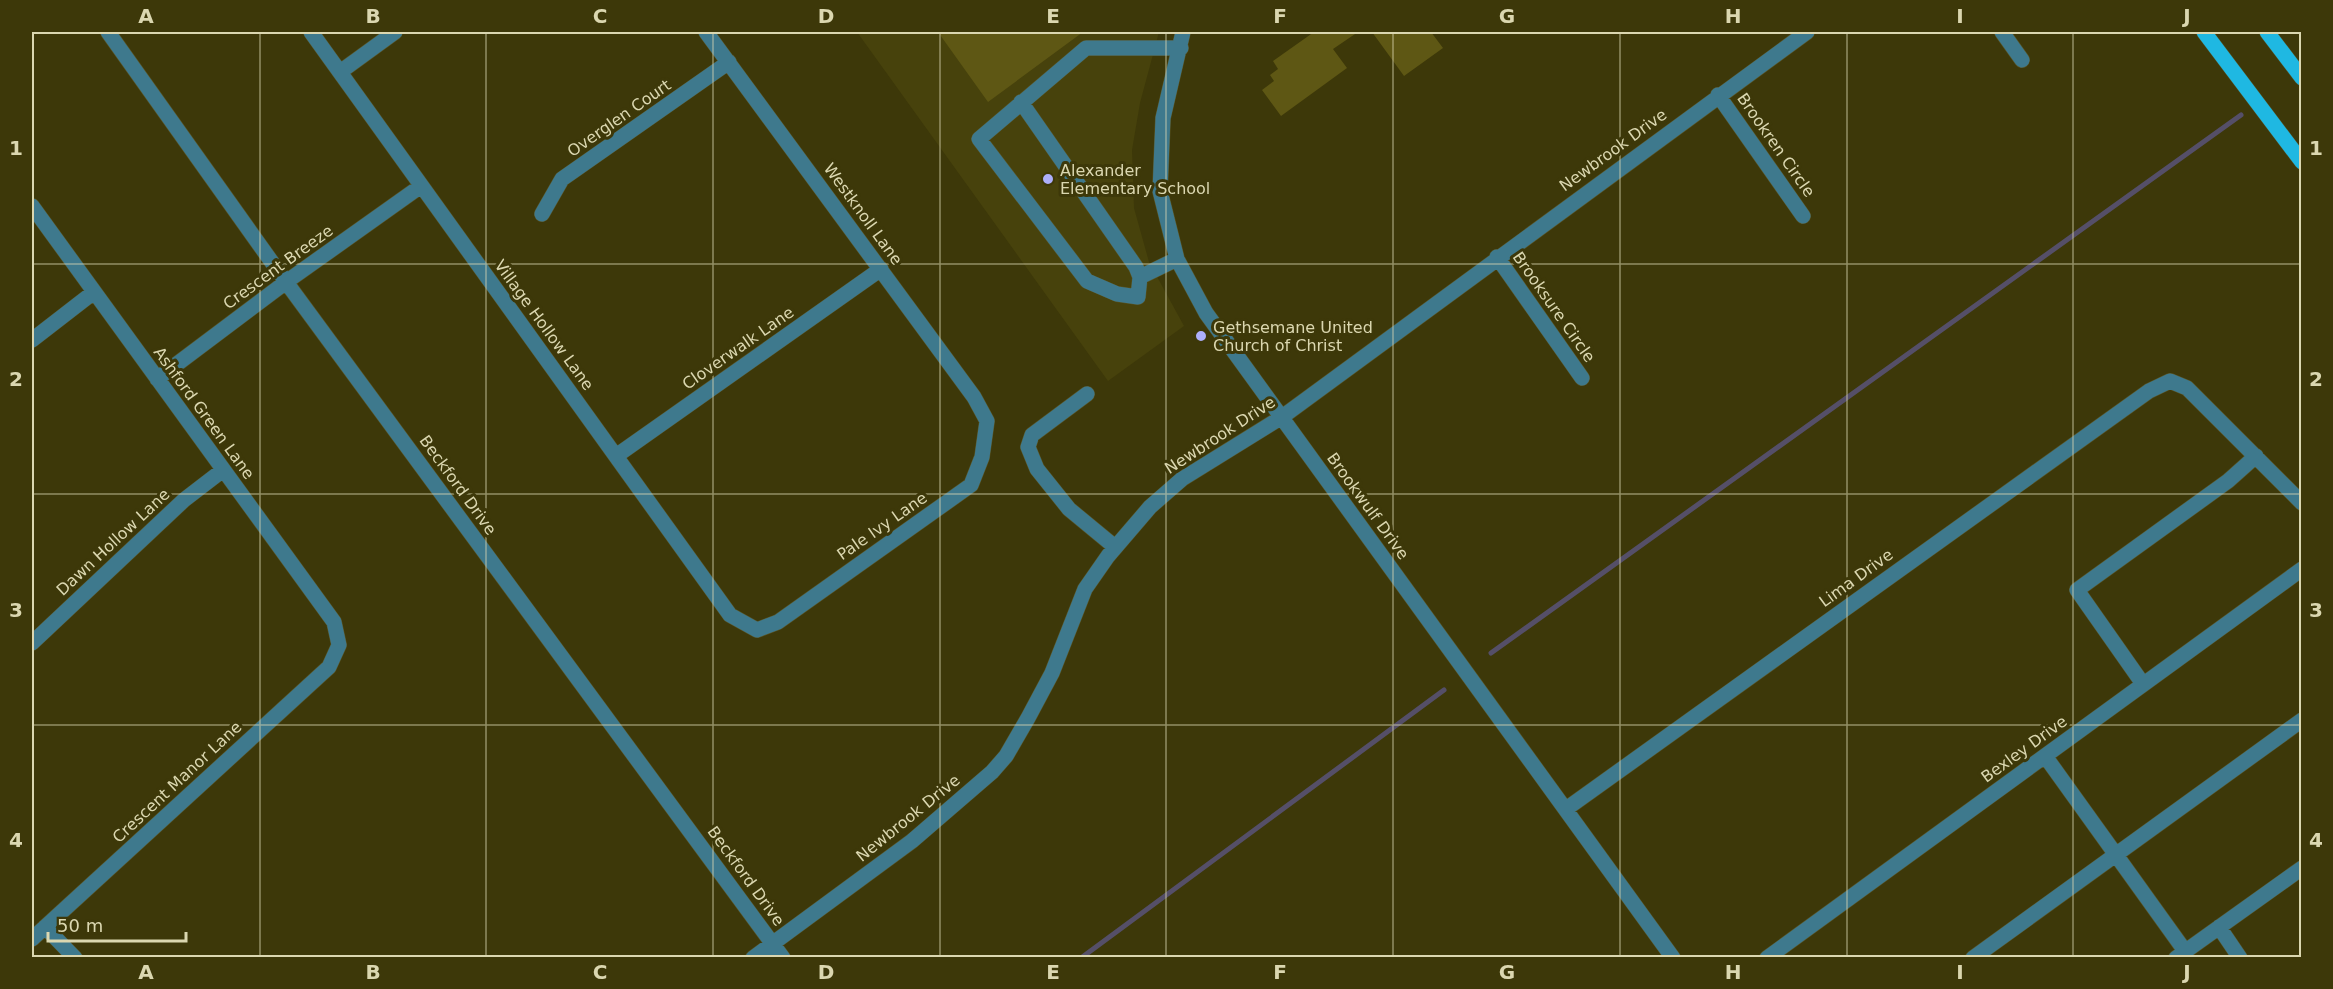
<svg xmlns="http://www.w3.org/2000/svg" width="2333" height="989" viewBox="0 0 2333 989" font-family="'DejaVu Sans',sans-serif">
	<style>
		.built { fill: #47420c }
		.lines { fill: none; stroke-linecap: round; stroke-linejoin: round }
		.stream { stroke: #554f68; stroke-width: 5 }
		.building { fill: #5e5714 }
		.minor-casing { stroke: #595527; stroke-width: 16 }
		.major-casing { stroke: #595527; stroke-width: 16 }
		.minor { stroke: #3e798d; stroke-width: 15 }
		.major { stroke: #1fb8e2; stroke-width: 15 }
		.grid { fill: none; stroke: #dbd7b0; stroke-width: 1.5; stroke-opacity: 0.55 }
		.poi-dot { fill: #adaffb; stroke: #3d3809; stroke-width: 2 }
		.labels { text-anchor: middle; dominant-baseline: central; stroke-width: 6; stroke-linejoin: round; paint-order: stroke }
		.street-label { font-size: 16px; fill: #dbd7b0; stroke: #3d3809 }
		.poi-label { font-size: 16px; fill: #dbd7b0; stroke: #3d3809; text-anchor: start }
		.neatline { fill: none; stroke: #dbd7b0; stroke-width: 2 }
		.grid-label { font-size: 20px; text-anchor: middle; font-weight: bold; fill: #dbd7b0 }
	</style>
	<rect width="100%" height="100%" fill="#3d3809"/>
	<path class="built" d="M857 32H1159L1140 103 1132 150 1134 208 1149 262 1184 326 1108 381Z"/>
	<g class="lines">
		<path class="stream" d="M1491 653 2241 115
			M1081 958 1444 690"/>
	</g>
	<path class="building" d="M938 32H1083L988 102Z
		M1314 32H1358L1333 49 1347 68 1281 116 1262 90 1274 81 1270 75 1278 69 1273 61Z
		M1372 32H1431L1443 48 1404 76Z"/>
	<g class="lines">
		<defs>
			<path id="minor" d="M108 32 286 282 783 958
				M311 32 730 615 757 630 778 622 971 485 982 457 987 421 974 397 706 32
				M1183 32 1163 118 1160 191 1177 259 1206 313 1673 958
				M2002 32 2022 60
				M340 72 395 32
				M1718 95 1803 216
				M1021 102 1136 267 1140 277 1138 297 1117 294 1087 281 979 139 1086 48H1181
				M32 206 334 622 339 645 329 667 32 939
				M542 214 562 179 729 62
				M1497 257 1582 378
				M1140 277 1177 259
				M32 340 94 292
				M157 379 286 282 421 186
				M1087 394 1032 435 1028 447 1037 469 1069 509 1115 547
				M616 456 881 269
				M32 643 184 500 223 470
				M2143 684 2077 590 2228 481 2256 456
				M2045 756 2185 951
				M1566 809 2149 391 2170 381 2187 388 2302 503
				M45 927 75 958
				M2219 927 2240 958
				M753 958 912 841 992 772 1006 756 1028 718 1052 673 1085 589 1108 556 1150 507 1182 479 1282 417 1807 32
				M1767 958 2302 569
				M1973 958 2302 720
				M2176 958 2302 868"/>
			<path id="major" d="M2204 32 2302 162
				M2267 32 2302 78"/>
		</defs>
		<use href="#minor" class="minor-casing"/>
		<use href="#major" class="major-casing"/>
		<use href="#minor" class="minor"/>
		<use href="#major" class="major"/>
	</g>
	<path class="grid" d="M260 32V958M486 32V958M713 32V958M940 32V958M1166 32V958M1393 32V958M1620 32V958M1847 32V958M2073 32V958M32 264H2302M32 494H2302M32 725H2302"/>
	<g class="poi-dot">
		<circle cx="1048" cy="179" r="6"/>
		<circle cx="1201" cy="336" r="6"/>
	</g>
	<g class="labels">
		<g class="street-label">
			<text transform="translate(619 118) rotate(-35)">Overglen Court</text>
			<text transform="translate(1776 145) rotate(55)">Brookren Circle</text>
			<text transform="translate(1613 150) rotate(-36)">Newbrook Drive</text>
			<text transform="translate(863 214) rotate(54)">Westknoll Lane</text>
			<text transform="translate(278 267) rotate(-36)">Crescent Breeze</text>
			<text transform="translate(1554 307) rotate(55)">Brooksure Circle</text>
			<text transform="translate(544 325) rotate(54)">Village Hollow Lane</text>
			<text transform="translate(738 348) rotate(-35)">Cloverwalk Lane</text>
			<text transform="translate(204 413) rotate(54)">Ashford Green Lane</text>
			<text transform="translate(1220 435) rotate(-33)">Newbrook Drive</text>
			<text transform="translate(458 485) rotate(54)">Beckford Drive</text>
			<text transform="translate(1368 506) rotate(54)">Brookwulf Drive</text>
			<text transform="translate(882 526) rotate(-35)">Pale Ivy Lane</text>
			<text transform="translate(113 542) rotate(-43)">Dawn Hollow Lane</text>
			<text transform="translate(1856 578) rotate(-36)">Lima Drive</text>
			<text transform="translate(2024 749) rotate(-36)">Bexley Drive</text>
			<text transform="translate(177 782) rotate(-43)">Crescent Manor Lane</text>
			<text transform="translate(908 818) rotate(-39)">Newbrook Drive</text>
			<text transform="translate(746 876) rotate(54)">Beckford Drive</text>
		</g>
		<g class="poi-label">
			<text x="1060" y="170">Alexander<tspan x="1060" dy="18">Elementary School</tspan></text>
			<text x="1213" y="327">Gethsemane United<tspan x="1213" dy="18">Church of Christ</tspan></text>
		</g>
	</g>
	<rect width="2333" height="989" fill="none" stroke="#3d3809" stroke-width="66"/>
	<path d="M48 932v9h138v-9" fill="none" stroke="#dbd7b0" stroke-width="3"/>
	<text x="57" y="932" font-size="18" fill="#dbd7b0" stroke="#3d3809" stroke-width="4.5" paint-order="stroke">50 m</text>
	<rect x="33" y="33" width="2267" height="923" class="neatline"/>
	<g class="grid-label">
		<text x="146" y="23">A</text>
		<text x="373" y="23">B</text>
		<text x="600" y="23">C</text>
		<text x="826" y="23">D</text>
		<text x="1053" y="23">E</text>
		<text x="1280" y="23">F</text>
		<text x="1507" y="23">G</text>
		<text x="1733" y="23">H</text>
		<text x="1960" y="23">I</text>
		<text x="2187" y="23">J</text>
		<text x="16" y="155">1</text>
		<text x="2316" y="155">1</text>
		<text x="16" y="386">2</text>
		<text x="2316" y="386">2</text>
		<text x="16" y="617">3</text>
		<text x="2316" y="617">3</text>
		<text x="16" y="847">4</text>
		<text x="2316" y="847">4</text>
		<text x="146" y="979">A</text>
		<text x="373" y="979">B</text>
		<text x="600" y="979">C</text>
		<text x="826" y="979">D</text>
		<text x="1053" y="979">E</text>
		<text x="1280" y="979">F</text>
		<text x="1507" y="979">G</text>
		<text x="1733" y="979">H</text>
		<text x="1960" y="979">I</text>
		<text x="2187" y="979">J</text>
	</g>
</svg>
